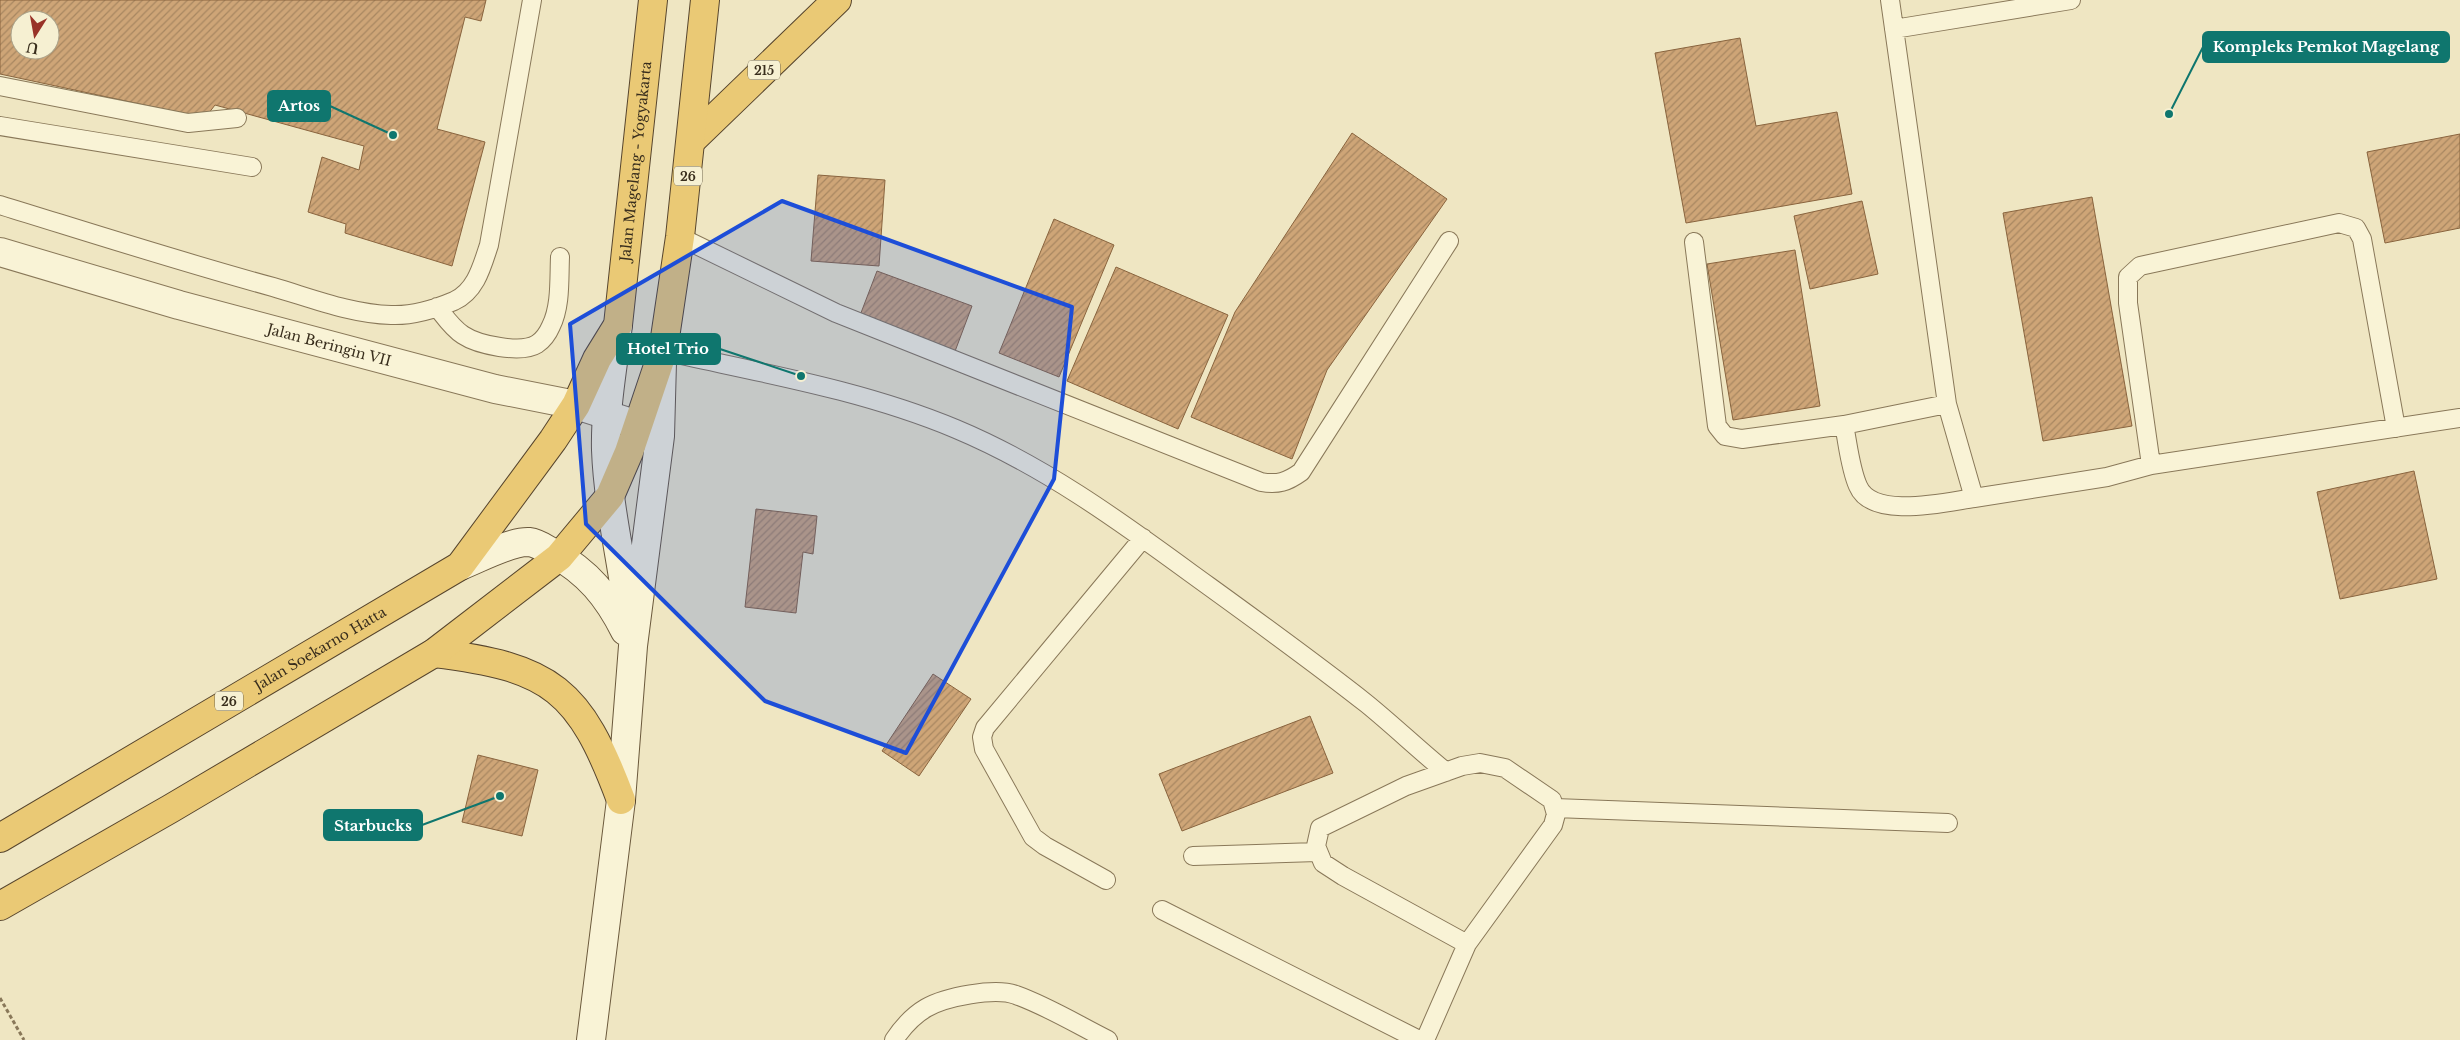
<svg xmlns="http://www.w3.org/2000/svg" width="2460" height="1040" viewBox="0 0 2460 1040" font-family="'Libre Baskerville',serif">
	<style>
		.building { fill: url(#building-hatch); stroke: #89643e; fill-rule: evenodd }
		.lines { fill: none; stroke-linecap: round; stroke-linejoin: round }
		.service-casing { stroke: #897859; stroke-width: 20 }
		.minor-casing { stroke: #897859; stroke-width: 30 }
		.secondary-casing { stroke: #6b593c; stroke-width: 30 }
		.trunk-casing { stroke: #57452d; stroke-width: 30 }
		.path { stroke: #897859; stroke-width: 3; stroke-dasharray: 4 2.5; stroke-linecap: butt }
		.service { stroke: #f9f3d6; stroke-width: 18 }
		.minor { stroke: #f9f3d6; stroke-width: 28 }
		.secondary { stroke: #f9f3d6; stroke-width: 28 }
		.trunk { stroke: #eac975; stroke-width: 28 }
		.marked { fill: #1d4ed8; fill-opacity: 0.2; stroke: #1d4ed8; stroke-width: 4; stroke-linejoin: round }
		.labels { text-anchor: middle; dominant-baseline: central; stroke-width: 5; stroke-linejoin: round; paint-order: stroke }
		.shield { fill: #f6f0d2; stroke: #726853; stroke-width: 1 }
		.shield-label { font-size: 12px; font-weight: bold; fill: #392e1d }
		.street-label { font-size: 14px; fill: #392e1d; stroke: #f6f0d2 }
		.leader { fill: none; stroke: #0f766e; stroke-width: 2 }
		.callout-dot { fill: #0f766e; stroke: #f6f0d2; stroke-width: 2 }
		.callout { fill: #0f766e; stroke: #0f766e; stroke-width: 2 }
		.callout-label { font-size: 15px; text-anchor: middle; font-weight: bold; fill: #fff }
	</style>
	<defs>
		<pattern id="building-hatch" width="6" height="6" patternUnits="userSpaceOnUse" patternTransform="scale(1.25)"><rect width="6" height="6" fill="#cea577"/><path d="M-1 1l2-2M0 6l6-6M5 7l2-2" fill="none" stroke="#a88761"/></pattern>
	</defs>
	<rect width="100%" height="100%" fill="#efe6c2"/>
	<path class="building" d="M0 0H486L481 21 465 17 437 129 485 142 452 266 345 233 346 224 308 212 322 157 359 170 364 146 215 105 205 118 0 74ZM20 20H50V50H20Z
		M1740 38 1756 126 1837 112 1852 194 1686 223 1655 53Z
		M1352 133 1447 199 1327 370 1292 459 1191 417 1235 312Z
		M2460 134V228L2385 243 2367 152Z
		M818 175 885 180 879 266 811 261Z
		M2092 197 2132 426 2043 441 2003 213Z
		M1862 201 1878 274 1810 289 1794 216Z
		M1054 219 1114 245 1059 377 999 353Z
		M1795 250 1820 406 1733 420 1707 264Z
		M1116 267 1228 315 1178 429 1067 381Z
		M877 271 972 306 954 354 859 318Z
		M2414 471 2437 579 2340 599 2317 492Z
		M756 509 817 516 813 554 803 552 796 613 745 607Z
		M933 674 971 699 919 776 882 751Z
		M1310 716 1333 773 1182 831 1159 774Z
		M478 755 538 770 522 836 462 822Z"/>
	<g class="lines">
		<defs>
			<path id="service" d="M1890 0 1947 404 1974 498 2107 477 2151 465 2460 418
				M1894 29 2071 0
				M0 86 188 123 237 118
				M0 126 252 167
				M0 205C91 233 181 262 273 287 311 298 351 314 391 315 411 316 435 309 454 301 476 291 482 266 489 245L532 0
				M680 237 836 313 1261 482C1278 485 1287 482 1301 472L1449 241
				M1694 242 1717 426 1725 436 1742 439 1844 425 1947 404
				M437 307C445 317 452 328 463 335 478 345 521 354 537 344 543 340 548 333 551 326 561 306 559 279 560 257
				M663 351C761 373 863 390 956 429 1042 465 1117 519 1192 574 1250 616 1310 659 1367 704 1394 726 1419 750 1446 772
				M1844 425C1848 444 1850 468 1858 486 1872 520 1946 502 1974 498
				M2151 465 2128 303V277L2140 266 2339 223 2356 228 2362 239 2396 428
				M1555 808 1948 823
				M1193 856 1317 852
				M1106 880 1045 846 1033 837 984 749 982 737 985 728 1143 538
				M1162 910 1419 1040
				M894 1040C902 1028 914 1015 926 1008 945 997 995 987 1016 995 1047 1006 1078 1025 1108 1040
				M1425 1040 1467 944 1553 825 1556 814 1552 800 1505 768 1480 763 1462 766 1406 786 1320 828 1316 846 1323 863 1343 876 1467 944"/>
			<g id="minor">
				<path id="s1" d="M0 252 179 305 495 389 576 405 638 425 658 436"/>
			</g>
			<path id="secondary" d="M618 325C613 366 605 408 606 450 608 504 621 557 628 610
				M460 566C478 559 511 541 529 542 538 543 546 549 553 553 588 572 608 597 625 631
				M591 1040 621 800 633 646 660 436 662 362"/>
			<g id="trunk">
				<path d="M692 140 837 0"/>
				<path d="M434 653C552 667 580 690 621 800"/>
				<path id="s2" d="M0 838 460 566 553 440 576 405 597 359 618 325 653 0"/>
				<path d="M0 906 170 809 434 653 559 557 610 496 629 452 663 351 680 237 705 0"/>
			</g>
		</defs>
		<use href="#service" class="service-casing"/>
		<use href="#minor" class="minor-casing"/>
		<use href="#secondary" class="secondary-casing"/>
		<use href="#trunk" class="trunk-casing"/>
		<path class="path" d="M0 998 24 1040"/>
		<use href="#service" class="service"/>
		<use href="#minor" class="minor"/>
		<use href="#secondary" class="secondary"/>
		<use href="#trunk" class="trunk"/>
	</g>
	<path class="marked" d="M782 201 1072 307 1054 479 906 753 765 701 586 524 570 324Z"/>
	<g class="labels">
		<g class="shield">
			<rect x="748" y="60.5" width="32" height="19" rx="4"/>
			<rect x="674" y="166.5" width="28" height="19" rx="4"/>
			<rect x="215" y="691.5" width="28" height="19" rx="4"/>
		</g>
		<g class="shield-label">
			<text x="764" y="70">215</text>
			<text x="688" y="176">26</text>
			<text x="229" y="701">26</text>
		</g>
		<g class="street-label">
			<text stroke="none"><textPath href="#s2" startOffset="988">Jalan Magelang - Yogyakarta</textPath></text>
			<text stroke="none"><textPath href="#s1" startOffset="342">Jalan Beringin VII</textPath></text>
			<text stroke="none"><textPath href="#s2" startOffset="372">Jalan Soekarno Hatta</textPath></text>
		</g>
	</g>
	<path class="leader" d="M2169 114L2203 47M393 135L330 106M801 376L720 349M500 796L422 825"/>
	<g class="callout-dot">
		<circle cx="2169" cy="114" r="5"/>
		<circle cx="393" cy="135" r="5"/>
		<circle cx="801" cy="376" r="5"/>
		<circle cx="500" cy="796" r="5"/>
	</g>
	<g class="callout">
		<rect x="2203" y="32" width="246" height="30" rx="5"/>
		<rect x="268" y="91" width="62" height="30" rx="5"/>
		<rect x="617" y="334" width="103" height="30" rx="5"/>
		<rect x="324" y="810" width="98" height="30" rx="5"/>
	</g>
	<g class="callout-label">
		<text x="2326" y="52">Kompleks Pemkot Magelang</text>
		<text x="299" y="111">Artos</text>
		<text x="668" y="354">Hotel Trio</text>
		<text x="373" y="831">Starbucks</text>
	</g>
	<g transform="translate(35 35) rotate(191)"><circle r="24" fill="#f6f0d2" stroke="#aaa28a"/>
	<path d="M0-4L9 19L0 12L-9 19Z" fill="#993328"/>
	<text y="-8" font-size="14" font-weight="bold" text-anchor="middle" fill="#392e1d">U</text>
	</g>
</svg>
